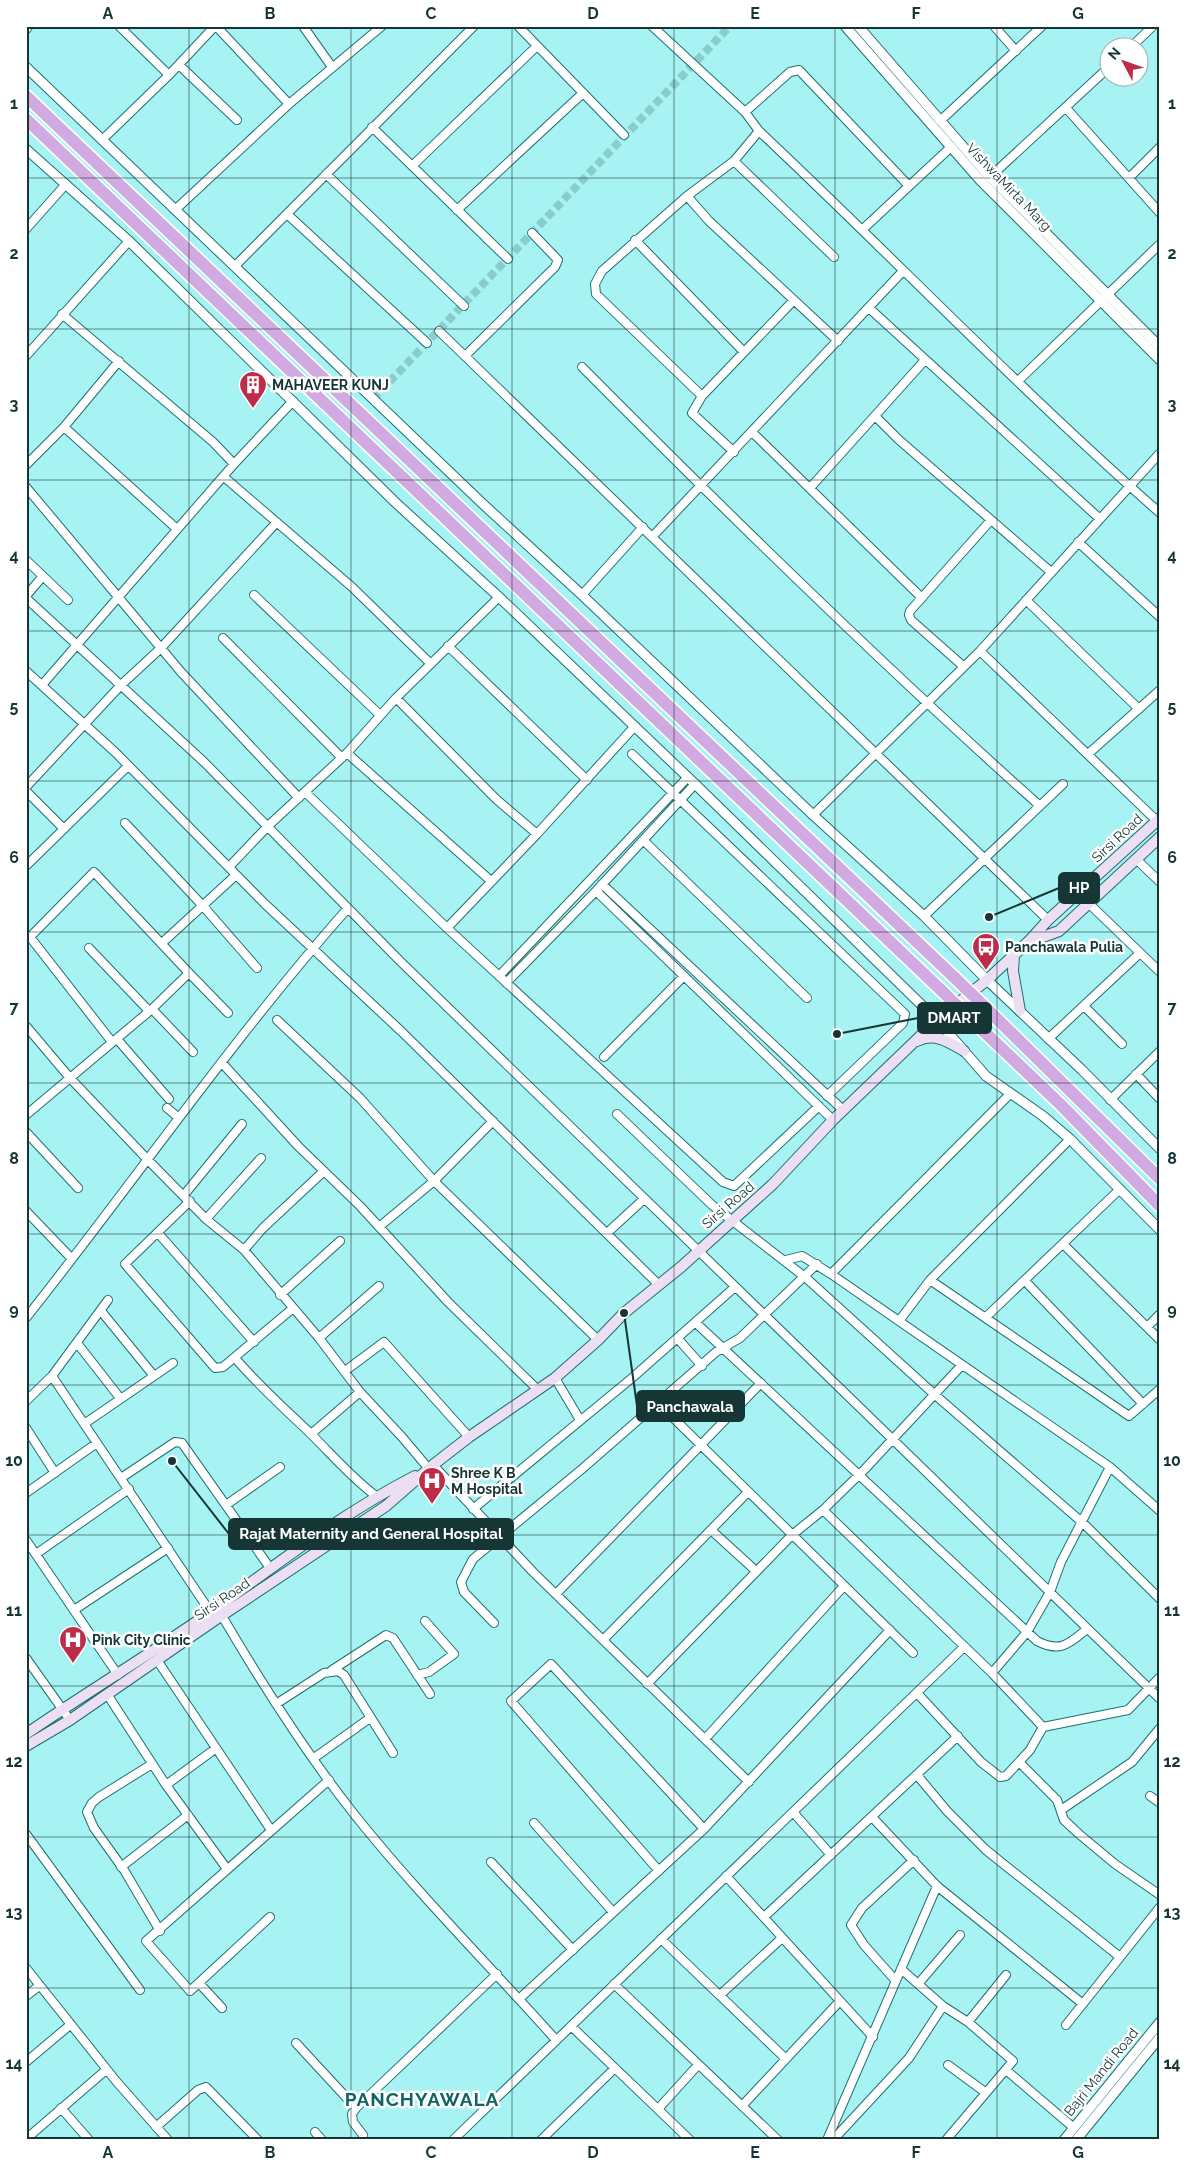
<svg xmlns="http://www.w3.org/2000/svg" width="1186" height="2166" viewBox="0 0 1186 2166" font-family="Raleway,sans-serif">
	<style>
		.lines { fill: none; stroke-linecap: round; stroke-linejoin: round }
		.minor-tunnel { stroke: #8acccc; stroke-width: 8; stroke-dasharray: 8 4; stroke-linecap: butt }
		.minor-casing { stroke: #206f70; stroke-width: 10 }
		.tertiary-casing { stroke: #206f70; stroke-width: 11 }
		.secondary-casing { stroke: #206f70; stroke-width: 12 }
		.trunk-casing { stroke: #fff; stroke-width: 15 }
		.minor { stroke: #fff; stroke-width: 8 }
		.tertiary { stroke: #fff; stroke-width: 9 }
		.secondary { stroke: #eddff3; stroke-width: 10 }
		.trunk { stroke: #d0aae0; stroke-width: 12 }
		.trunk-bridge-casing { stroke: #fff; stroke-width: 15; stroke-linecap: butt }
		.trunk-bridge { stroke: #d0aae0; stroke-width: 12 }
		.grid { fill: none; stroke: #163535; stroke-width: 1; stroke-opacity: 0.55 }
		.labels { text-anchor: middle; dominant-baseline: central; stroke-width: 5; stroke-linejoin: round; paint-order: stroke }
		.street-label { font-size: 14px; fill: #163535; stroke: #fff }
		.poi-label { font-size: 14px; font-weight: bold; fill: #163535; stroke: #fff; text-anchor: start }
		.district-label { font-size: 19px; font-weight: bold; letter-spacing: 1px; fill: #0f6465; stroke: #fff }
		.leader { fill: none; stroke: #163535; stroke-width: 2 }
		.callout-dot { fill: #163535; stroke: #fff; stroke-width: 2 }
		.callout { fill: #163535; stroke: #163535; stroke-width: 2 }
		.callout-label { font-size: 15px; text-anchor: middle; font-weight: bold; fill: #fff }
		.neatline { fill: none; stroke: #163535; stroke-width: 2 }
		.grid-label { font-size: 16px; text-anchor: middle; font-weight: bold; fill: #163535 }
	</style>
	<rect width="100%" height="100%" fill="#a7f2f2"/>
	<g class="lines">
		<path class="minor-tunnel" d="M373 399 730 26"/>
		<defs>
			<path id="minor" d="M119 26 169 75
				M216 26 289 104
				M303 26 332 67
				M518 26 624 135
				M652 26 745 112 759 131C893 257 1021 391 1160 513
				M994 26 1016 51
				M1130 48 1153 26
				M179 65 237 120
				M1066 108 1160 213
				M745 112 790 72 799 70 909 186
				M940 121 1042 26
				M372 127 508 259
				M102 140 169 75 215 26
				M734 161 834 257
				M412 166 537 46
				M326 174 464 306
				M990 177 1108 68
				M1129 178 1160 147
				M687 196 709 221 838 341
				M175 210 289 104 382 26
				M457 210 583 93
				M287 214 427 343
				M26 229 66 184
				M863 229 951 147
				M635 240 744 352
				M235 266 474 26
				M869 308 1100 519
				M62 314 213 442 234 464
				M439 331 1048 920
				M26 356 129 241
				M465 356 555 267 558 260 532 233
				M582 367C731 517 882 665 1040 806
				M1018 381 1160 244
				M702 396 596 294 595 284 602 271 687 196 734 161 759 131
				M876 417 898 439 1051 572
				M64 427 177 529
				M752 432 922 598
				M734 452 692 413 702 396 794 300
				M26 465 64 427 119 361
				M224 477 352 587 431 664
				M26 487 181 672 299 798
				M810 488 925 360
				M652 537 903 271
				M1078 542 1160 617
				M26 560 68 600
				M254 595 380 715
				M582 595 643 527
				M26 596 43 576
				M26 598 204 762 400 961 1160 1699
				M1026 600 1139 709
				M223 638 342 758
				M448 646 587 780
				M980 651 1157 821
				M963 666 911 620 909 615 910 611 991 520
				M26 671 116 753 265 904 402 1032 659 1285
				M42 685 234 464 293 401
				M396 698 496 799 537 834
				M347 753 491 881
				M632 754 905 1014 903 1023 827 1096
				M1088 754 1160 690
				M26 787 121 685 161 648 276 523
				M26 791 64 829
				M305 792 447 928 723 1182 734 1186 819 1106
				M813 815 980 651 1160 453
				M125 823 203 906 257 968
				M643 840 807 998
				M1136 859 1160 882
				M26 866 128 766
				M229 867 268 826 347 753 396 698 499 597
				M602 884 843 1110
				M596 891 833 1120
				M1078 893 1160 972
				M924 916 1063 784
				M447 928 537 834 635 726
				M162 943 236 875
				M89 948 149 1011
				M189 973 228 1013
				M499 976 688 777
				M506 983 596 891 695 784
				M1084 1006 1122 1044
				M152 1009 193 1052
				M277 1020 360 1098 434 1181 598 1340
				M26 1026 70 1078 147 1159 206 1219 244 1250 319 1338 360 1392 402 1437 429 1469
				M117 1039 169 1099
				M1048 1039 1140 953
				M604 1057 684 976
				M222 1063 298 1146 360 1206 448 1302 538 1390
				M1136 1074 1160 1099
				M1110 1100 1160 1051
				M167 1108 179 1118
				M617 1114 712 1205 805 1277 934 1394 1083 1523 1160 1599
				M26 1115 152 1009 189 973 94 872 30 937 112 1042
				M26 1132 78 1188
				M184 1195 242 1124
				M190 1201 125 1264 215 1368 223 1367 292 1309
				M26 1211 72 1259
				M206 1219 261 1158
				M379 1227 434 1181 493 1121
				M158 1233 254 1342
				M607 1233 644 1199
				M1063 1244 1160 1340
				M244 1250 263 1228 324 1171
				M786 1260 802 1256 831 1274 1110 1467 1160 1511
				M831 1274 1010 1094
				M930 1280 1129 1416 1160 1389
				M1025 1281 1143 1404
				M280 1295 340 1241
				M101 1311 154 1376
				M986 1317 1120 1189
				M26 1318C134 1182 233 1038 348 908
				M899 1321 930 1280 1070 1139
				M696 1323 1037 1641C1060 1653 1069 1644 1087 1629
				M1147 1327 1160 1314
				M319 1338 379 1286
				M678 1339 702 1366
				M77 1343 120 1398
				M235 1358C259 1386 286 1410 312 1435 334 1457 351 1477 376 1496
				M345 1371 384 1342 469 1437
				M52 1376 213 1616
				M555 1378 580 1420
				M26 1401 52 1376 108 1300
				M658 1403 913 1653
				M84 1424 173 1363
				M26 1428 55 1473
				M311 1434 360 1392
				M433 1465 533 1572 749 1782
				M121 1478 175 1442 182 1443 270 1568
				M26 1493 97 1443
				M226 1505 280 1467
				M473 1509 632 1378 735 1287
				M823 1510 992 1673 1043 1727
				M711 1530 756 1571
				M26 1540 118 1675
				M36 1554 129 1489
				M556 1594 761 1383
				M74 1610 168 1548
				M222 1616C262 1684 305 1752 354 1814 417 1893 489 1965 556 2040
				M494 1623 464 1592 461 1582 473 1559 582 1469 716 1352 740 1338 817 1264
				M603 1640 748 1492
				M26 1658 70 1720
				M157 1660 271 1830
				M332 1670 386 1635 393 1638 430 1694
				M992 1673 1027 1632 1050 1592 1061 1562 1110 1467
				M417 1675 429 1672 454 1654 425 1621
				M647 1684 792 1535 823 1510 864 1470 961 1366
				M917 1693 981 1762 1000 1777 1006 1776 1030 1750 1043 1727
				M107 1694 166 1785 227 1869
				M276 1704 324 1673 338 1671 344 1675 393 1753
				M1043 1727 1128 1710 1160 1677
				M705 1739 844 1586
				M314 1758 370 1718
				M1019 1762 1057 1800 1064 1820 1079 1834 1115 1864 1160 1895
				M152 1764 99 1797 92 1803 87 1812 94 1828 124 1870 160 1931
				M917 1775 947 1811 986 1850 1120 1957
				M166 1785 215 1749
				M1150 1796 1160 1803
				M1061 1810 1132 1762 1160 1728
				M793 1812 831 1855
				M872 1817 937 1886 1083 2004
				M534 1823 613 1912
				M26 1834 140 1990
				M491 1862 573 1950
				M121 1867 188 1815
				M659 1871 511 1701 551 1664 704 1829
				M726 1876 873 2037
				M270 1917 190 1991 146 1941 329 1780
				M764 1917 958 1736
				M661 1939 786 2059
				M26 1968 116 2081 168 2140
				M901 1969 943 2006 968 2022 1013 2061 946 2140
				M896 1981 864 1945 851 1925 862 1908 914 1860
				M199 1983 222 2008
				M919 1983 960 1935
				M614 1984 778 2140
				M720 1995 782 1938
				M26 1996 39 1986
				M519 1999 704 1829 890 1630
				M968 2022 1006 1975
				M1066 2025 1160 1907
				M571 2026 690 2140
				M296 2043 356 2108
				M26 2062 70 2025
				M948 2065 985 2092
				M1006 2070 1074 2128
				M742 2106 839 2002
				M61 2108 89 2140
				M658 2109 698 2065
				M156 2127 198 2090 206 2087 258 2140
				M315 2132 322 2140
				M363 2135 353 2122 352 2114 356 2108 497 1974
				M26 2139 106 2070
				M453 2140 964 1647
				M541 2140 615 2068
				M827 2140 937 1886
				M833 2140 909 2058 943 2006"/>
			<path id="tertiary" d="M845 26 980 180 1160 360
				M858 26 987 174 1160 347
				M26 29 28 26
				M26 67 484 505 582 595 813 815 924 916 987 980 1082 1070 1160 1149
				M26 149 129 241 396 503 499 597 695 784 937 1020 986 1076 1043 1116 1070 1139 1160 1230
				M1064 2140 1160 2022
				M1076 2140 1160 2037"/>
			<path id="secondary" d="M1032 941 1059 931 1160 837
				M1014 955 1013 971 1020 1011
				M917 1041C934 1032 949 1042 964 1051
				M26 1734C90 1690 156 1651 219 1606 282 1560 345 1512 415 1476
				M26 1746 70 1720 215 1620 386 1506 433 1465 469 1437 555 1378 598 1340 624 1313 681 1267 773 1184 833 1120 937 1020 987 980 1029 941 1048 920 1160 818"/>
			<path id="trunk" d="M26 96 956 979
				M26 119 943 992
				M988 1010 1160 1179
				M974 1022 1061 1105 1160 1206"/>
		</defs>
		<use href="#minor" class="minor-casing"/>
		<use href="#tertiary" class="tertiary-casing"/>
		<use href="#secondary" class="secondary-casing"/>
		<use href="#trunk" class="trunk-casing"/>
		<use href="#minor" class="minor"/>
		<use href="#tertiary" class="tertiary"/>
		<use href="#secondary" class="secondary"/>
		<use href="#trunk" class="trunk"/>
		<defs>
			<path id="trunk-bridge" d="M956 979 988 1010
				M943 992 974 1022"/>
		</defs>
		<use href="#trunk-bridge" class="trunk-bridge-casing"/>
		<use href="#trunk-bridge" class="trunk-bridge"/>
	</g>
	<path class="grid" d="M189 26V2140M351 26V2140M512 26V2140M674 26V2140M835 26V2140M997 26V2140M26 178H1160M26 329H1160M26 480H1160M26 631H1160M26 781H1160M26 932H1160M26 1083H1160M26 1234H1160M26 1385H1160M26 1535H1160M26 1686H1160M26 1837H1160M26 1988H1160"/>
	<defs>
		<symbol id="building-pin" viewBox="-11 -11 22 30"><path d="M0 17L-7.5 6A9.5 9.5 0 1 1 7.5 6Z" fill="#bd2c48" stroke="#fff"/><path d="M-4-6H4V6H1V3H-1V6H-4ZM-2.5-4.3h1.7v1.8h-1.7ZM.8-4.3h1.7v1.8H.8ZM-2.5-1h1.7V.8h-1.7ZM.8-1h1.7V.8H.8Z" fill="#fff"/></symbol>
		<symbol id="bus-pin" viewBox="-11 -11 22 30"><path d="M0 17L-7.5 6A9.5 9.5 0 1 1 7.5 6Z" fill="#bd2c48" stroke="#fff"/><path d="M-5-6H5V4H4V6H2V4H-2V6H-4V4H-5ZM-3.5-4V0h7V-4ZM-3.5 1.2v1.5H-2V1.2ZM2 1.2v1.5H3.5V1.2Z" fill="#fff"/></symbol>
		<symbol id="hospital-pin" viewBox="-11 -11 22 30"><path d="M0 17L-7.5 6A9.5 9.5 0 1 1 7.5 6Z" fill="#bd2c48" stroke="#fff"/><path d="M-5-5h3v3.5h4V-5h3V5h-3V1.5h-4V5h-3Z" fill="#fff"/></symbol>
	</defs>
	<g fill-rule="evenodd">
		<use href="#building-pin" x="237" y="369" width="32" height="43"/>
		<use href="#bus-pin" x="970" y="931" width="32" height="43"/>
		<use href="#hospital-pin" x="416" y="1465" width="32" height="43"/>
		<use href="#hospital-pin" x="57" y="1624" width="32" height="43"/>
	</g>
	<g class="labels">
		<g class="street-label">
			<text transform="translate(1009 187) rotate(46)">VishwaMirta Marg</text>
			<text transform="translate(1117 838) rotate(-43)">Sirsi Road</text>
			<text transform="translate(728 1205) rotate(-41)">Sirsi Road</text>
			<text transform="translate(222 1599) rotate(-34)">Sirsi Road</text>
			<text transform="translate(1101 2072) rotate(-51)">Bajri Mandi Road</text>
		</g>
		<g class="poi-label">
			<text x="272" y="385">MAHAVEER KUNJ</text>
			<text x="1005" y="947">Panchawala Pulia</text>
			<text x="451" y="1473">Shree K B<tspan x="451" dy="16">M Hospital</tspan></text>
			<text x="92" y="1640">Pink City Clinic</text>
		</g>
		<g class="district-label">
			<text x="422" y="2099">PANCHYAWALA</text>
		</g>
	</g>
	<path class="leader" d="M989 917L1059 888M837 1034L918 1018M624 1313L637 1406M172 1461L229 1534"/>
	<g class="callout-dot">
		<circle cx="989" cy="917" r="5"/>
		<circle cx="837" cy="1034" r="5"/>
		<circle cx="624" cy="1313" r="5"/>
		<circle cx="172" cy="1461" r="5"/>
	</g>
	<g class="callout">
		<rect x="1059" y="873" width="40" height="30" rx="5"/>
		<rect x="918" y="1003" width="73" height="30" rx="5"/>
		<rect x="637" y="1391" width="107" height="30" rx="5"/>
		<rect x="229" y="1519" width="284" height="30" rx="5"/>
	</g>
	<g class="callout-label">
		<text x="1079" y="893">HP</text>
		<text x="954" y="1023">DMART</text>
		<text x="690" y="1412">Panchawala</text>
		<text x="371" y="1539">Rajat Maternity and General Hospital</text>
	</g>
	<rect width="1186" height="2166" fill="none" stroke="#ffffff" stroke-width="55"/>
	<g transform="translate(1124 62) rotate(311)"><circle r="24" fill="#ffffff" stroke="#a2aeae"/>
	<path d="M0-4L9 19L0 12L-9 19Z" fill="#bd2c48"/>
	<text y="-8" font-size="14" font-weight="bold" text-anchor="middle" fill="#163535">N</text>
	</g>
	<rect x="28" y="28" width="1130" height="2110" class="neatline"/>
	<g class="grid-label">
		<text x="108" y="19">A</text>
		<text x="270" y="19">B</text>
		<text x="431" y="19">C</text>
		<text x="593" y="19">D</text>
		<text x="755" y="19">E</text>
		<text x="916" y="19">F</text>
		<text x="1078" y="19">G</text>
		<text x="14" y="109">1</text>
		<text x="1172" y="109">1</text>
		<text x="14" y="259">2</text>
		<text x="1172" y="259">2</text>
		<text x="14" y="410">3</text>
		<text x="1172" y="410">3</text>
		<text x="14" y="561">4</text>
		<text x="1172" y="561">4</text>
		<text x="14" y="712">5</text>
		<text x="1172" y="712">5</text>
		<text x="14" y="863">6</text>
		<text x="1172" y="863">6</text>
		<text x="14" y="1013">7</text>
		<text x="1172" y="1013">7</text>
		<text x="14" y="1164">8</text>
		<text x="1172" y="1164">8</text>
		<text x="14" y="1315">9</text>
		<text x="1172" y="1315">9</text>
		<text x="14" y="1466">10</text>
		<text x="1172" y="1466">10</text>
		<text x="14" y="1616">11</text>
		<text x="1172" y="1616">11</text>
		<text x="14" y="1767">12</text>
		<text x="1172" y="1767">12</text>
		<text x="14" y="1918">13</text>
		<text x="1172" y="1918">13</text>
		<text x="14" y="2069">14</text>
		<text x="1172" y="2069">14</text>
		<text x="108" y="2158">A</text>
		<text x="270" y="2158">B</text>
		<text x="431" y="2158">C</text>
		<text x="593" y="2158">D</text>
		<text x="755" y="2158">E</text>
		<text x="916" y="2158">F</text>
		<text x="1078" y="2158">G</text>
	</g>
</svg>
